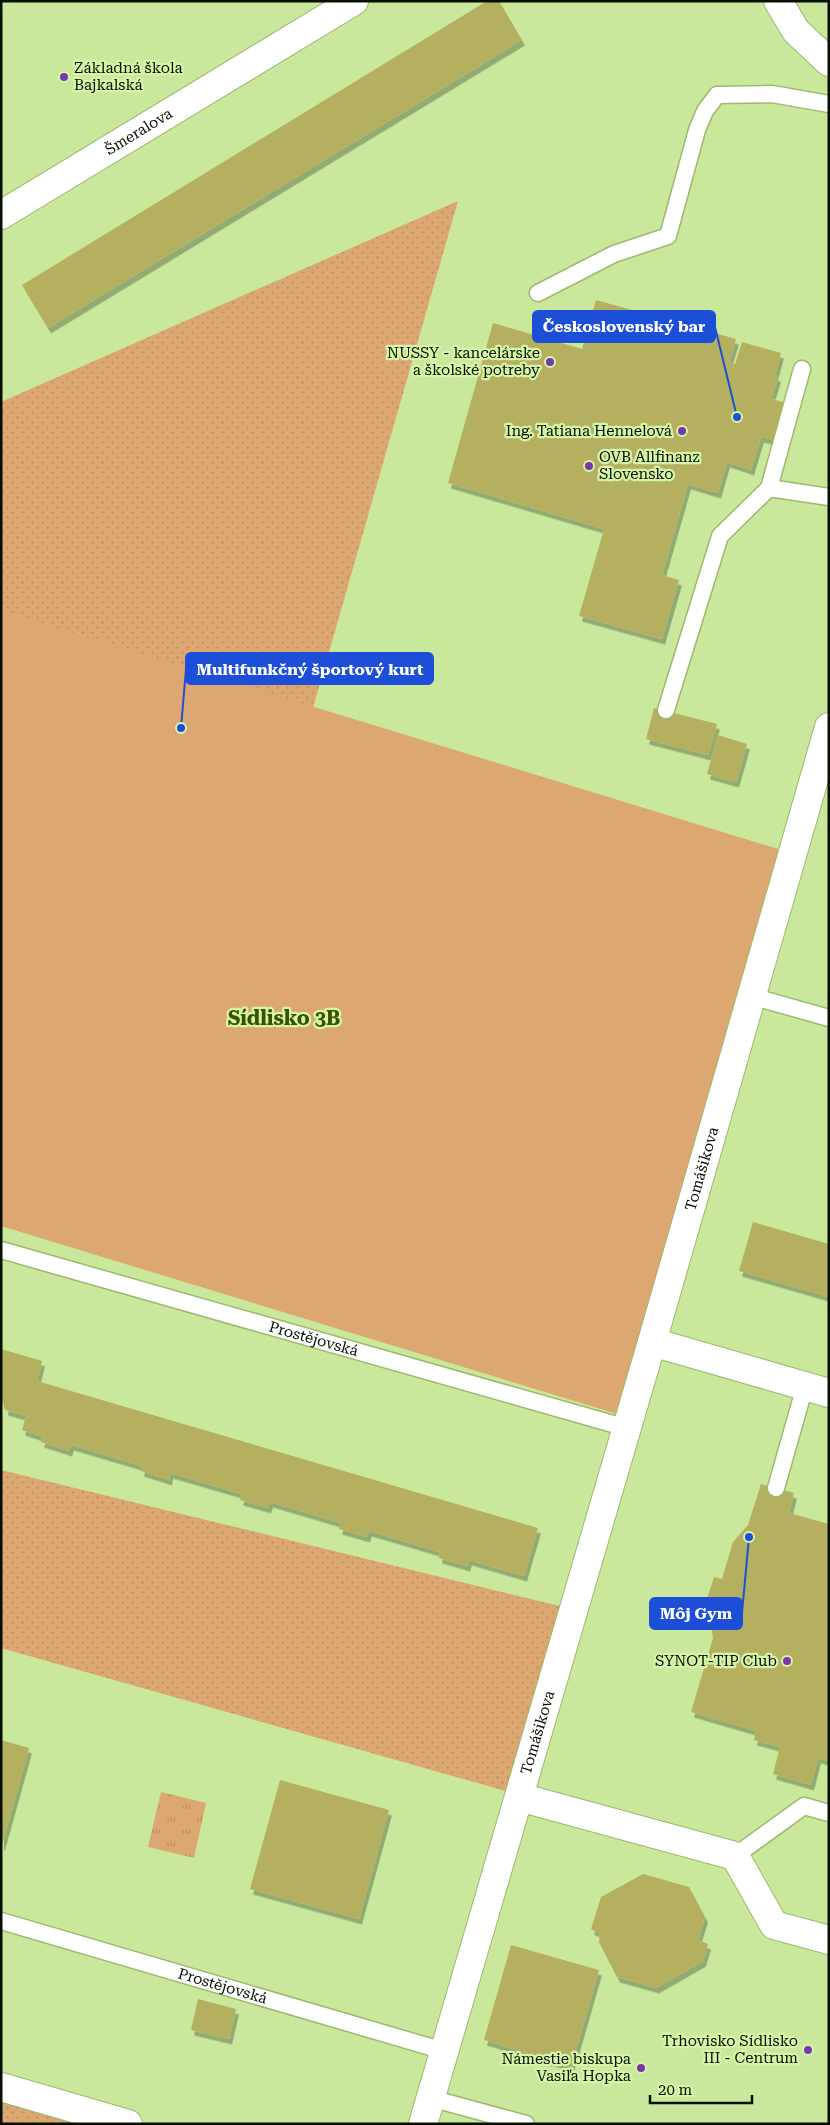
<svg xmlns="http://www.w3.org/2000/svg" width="830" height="2125" viewBox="0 0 830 2125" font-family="'Roboto Serif',serif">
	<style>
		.grass { fill: url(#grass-dots) }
		.park { fill: url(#park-tufts) }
		.garden { fill: #dda771 }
		.building { fill: #b5b05f; filter: url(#shadow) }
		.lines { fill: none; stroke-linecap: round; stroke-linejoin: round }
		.lane-casing { stroke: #9cb96e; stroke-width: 19 }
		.street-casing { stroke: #9cb96e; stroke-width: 30 }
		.secondary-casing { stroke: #9cb96e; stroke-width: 30 }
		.lane { stroke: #fff; stroke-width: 16 }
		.street { stroke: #fff; stroke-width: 28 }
		.secondary { stroke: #fff; stroke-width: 28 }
		.poi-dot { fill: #7737ab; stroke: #d6f5a8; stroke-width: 2 }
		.labels { text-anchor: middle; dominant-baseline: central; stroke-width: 4.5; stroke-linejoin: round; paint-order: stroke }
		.poi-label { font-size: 15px; fill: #071000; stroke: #d6f5a8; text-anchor: end }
		.street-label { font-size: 15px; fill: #071000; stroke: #d6f5a8 }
		.district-label { font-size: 20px; font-weight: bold; fill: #3a5200; stroke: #d6f5a8 }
		.leader { fill: none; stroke: #1d4ed8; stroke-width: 2 }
		.callout-dot { fill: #1d4ed8; stroke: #d6f5a8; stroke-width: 2 }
		.callout { fill: #1d4ed8; stroke: #1d4ed8; stroke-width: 2 }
		.callout-label { font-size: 16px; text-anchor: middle; font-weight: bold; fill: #fff }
	</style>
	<defs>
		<pattern id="grass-dots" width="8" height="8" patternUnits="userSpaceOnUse" patternTransform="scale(1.25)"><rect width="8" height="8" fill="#dda771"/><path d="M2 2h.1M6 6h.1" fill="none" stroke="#bc8f60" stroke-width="1.8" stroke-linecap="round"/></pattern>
		<pattern id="park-tufts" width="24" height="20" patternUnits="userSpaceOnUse" patternTransform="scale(1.25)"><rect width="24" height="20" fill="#dda771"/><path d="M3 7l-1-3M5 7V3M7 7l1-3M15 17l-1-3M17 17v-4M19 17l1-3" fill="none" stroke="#bc8f60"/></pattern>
		<filter id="shadow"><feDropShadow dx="3" dy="5.5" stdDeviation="0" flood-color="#0004"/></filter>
	</defs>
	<rect width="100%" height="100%" fill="#c9e89b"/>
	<path class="grass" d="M458 201 313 708 1 611V402Z
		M1 1470 572 1609 516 1794 1 1648Z
		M1 2088 133 2124H1Z"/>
	<path class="park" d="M161 1792 206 1803 194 1858 148 1847Z"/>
	<path class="garden" d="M1 611 788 852 630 1418 1 1226Z"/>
	<path class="building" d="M487 1H499L522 40 48 328 22 285Z
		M596 300 736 339 729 362 735 364 742 342 781 353 775 375 778 377 771 399 787 403 777 441 761 437 751 470 727 462 718 493 688 484 662 575 679 580 662 639 579 616 604 529 448 483 493 323 582 349Z
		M654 708 717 724 708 755 646 739Z
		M718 735 747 744 736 782 707 774Z
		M753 1222 829 1244V1297L739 1271Z
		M1 1349 42 1361 37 1381 538 1528 524 1576 469 1560 467 1566 439 1558 440 1552 369 1531 367 1537 339 1529 341 1523 270 1502 268 1508 240 1500 242 1494 170 1473 169 1480 141 1471 142 1466 71 1445 69 1451 41 1442 43 1437 22 1430 26 1416 5 1410 6 1404 1 1403Z
		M761 1484 794 1493 789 1513 829 1524V1761L818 1758 811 1785 773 1774 780 1747 754 1740 756 1731 691 1712 713 1638 707 1599 714 1577 722 1579 733 1542 748 1525Z
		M1 1740 29 1748 2 1845H1Z
		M280 1780 389 1810 359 1919 250 1889Z
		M643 1874 689 1887 705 1917 698 1940 708 1944 703 1961 656 1988 617 1977 599 1942 600 1934 591 1929 601 1897Z
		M511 1945 599 1970 571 2067 484 2040Z
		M198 1999 236 2009 229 2039 191 2030Z"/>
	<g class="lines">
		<defs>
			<g id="lane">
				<path d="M538 293 614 254 668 236 697 130 705 111 717 95 772 94 829 104"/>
				<path d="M769 488 802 369"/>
				<path d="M666 710 720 536 769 488 829 497"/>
				<path d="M751 996 829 1018"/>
				<path id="s1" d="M1 1250 627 1428"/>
				<path d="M776 1488 805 1386"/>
				<path d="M735 1856 804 1806 829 1813"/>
				<path id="s2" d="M1 1921 444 2051"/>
				<path d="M430 2098 526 2124"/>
			</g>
			<g id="street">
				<path d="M778 1 796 31 829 62"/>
				<path id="s3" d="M1 215 354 1"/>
				<path d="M652 1342 829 1393"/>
				<path d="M519 1797 735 1856 774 1925 829 1940"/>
				<path id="s4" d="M423 2124 652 1342 829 727"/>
			</g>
			<path id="secondary" d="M1 2087 128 2124"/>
		</defs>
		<use href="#lane" class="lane-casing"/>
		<use href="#street" class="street-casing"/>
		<use href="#secondary" class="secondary-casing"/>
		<use href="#lane" class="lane"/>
		<use href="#street" class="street"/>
		<use href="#secondary" class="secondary"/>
	</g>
	<g class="poi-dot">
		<circle cx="64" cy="77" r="5"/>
		<circle cx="550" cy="362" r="5"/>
		<circle cx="682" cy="431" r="5"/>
		<circle cx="589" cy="466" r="5"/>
		<circle cx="787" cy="1661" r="5"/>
		<circle cx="808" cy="2050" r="5"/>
		<circle cx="641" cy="2068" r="5"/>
	</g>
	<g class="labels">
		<g class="poi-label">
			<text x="74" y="68" text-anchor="start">Základná škola<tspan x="74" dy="17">Bajkalská</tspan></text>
			<text x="540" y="353">NUSSY - kancelárske<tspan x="540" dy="17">a školské potreby</tspan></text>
			<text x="672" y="431">Ing. Tatiana Hennelová</text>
			<text x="599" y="457" text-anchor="start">OVB Allfinanz<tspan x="599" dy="17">Slovensko</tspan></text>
			<text x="777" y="1661">SYNOT-TIP Club</text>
			<text x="798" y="2041">Trhovisko Sídlisko<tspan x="798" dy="17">III - Centrum</tspan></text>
			<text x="631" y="2059">Námestie biskupa<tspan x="631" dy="17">Vasiľa Hopka</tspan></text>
		</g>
		<g class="street-label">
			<text stroke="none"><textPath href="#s3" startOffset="161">Šmeralova</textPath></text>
			<text stroke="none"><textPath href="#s4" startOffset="995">Tomášikova</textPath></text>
			<text stroke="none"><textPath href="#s1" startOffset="325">Prostějovská</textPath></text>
			<text stroke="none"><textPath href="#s4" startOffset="408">Tomášikova</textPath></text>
			<text stroke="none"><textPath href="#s2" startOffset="231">Prostějovská</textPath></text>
		</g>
		<g class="district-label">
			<text x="284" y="1018">Sídlisko 3B</text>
		</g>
	</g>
	<path class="leader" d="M737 417L715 327M181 728L186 669M749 1537L742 1613"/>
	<g class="callout-dot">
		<circle cx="737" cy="417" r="5"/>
		<circle cx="181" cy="728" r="5"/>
		<circle cx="749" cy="1537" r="5"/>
	</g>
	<g class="callout">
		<rect x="533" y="311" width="182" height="31" rx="5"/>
		<rect x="186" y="653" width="247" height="31" rx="5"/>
		<rect x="650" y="1598" width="92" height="31" rx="5"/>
	</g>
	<g class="callout-label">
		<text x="624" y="332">Československý bar</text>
		<text x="310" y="675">Multifunkčný športový kurt</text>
		<text x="696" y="1619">Môj Gym</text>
	</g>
	<rect width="830" height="2125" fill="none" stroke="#071000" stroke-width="5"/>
	<path d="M650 2095v8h102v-8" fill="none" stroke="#071000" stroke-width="2.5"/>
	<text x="658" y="2095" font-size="15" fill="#071000" stroke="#d6f5a8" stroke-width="4" paint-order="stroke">20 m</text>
</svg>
